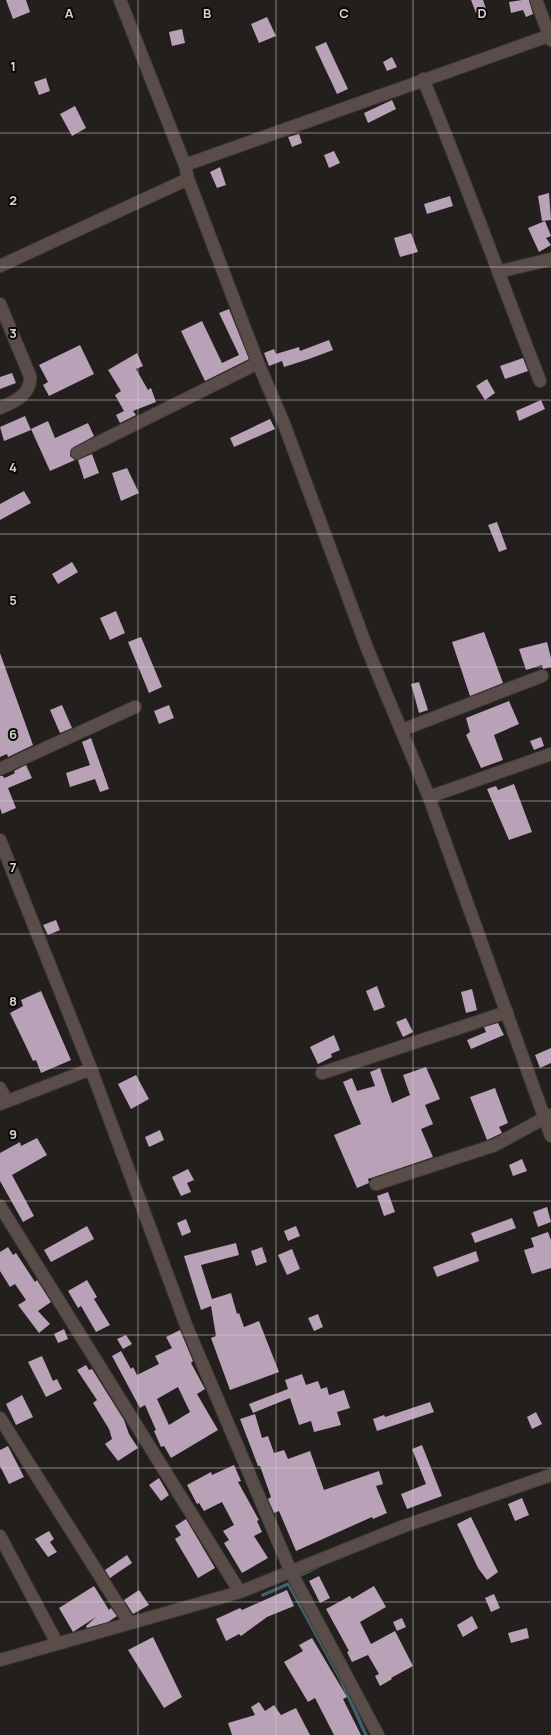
<svg xmlns="http://www.w3.org/2000/svg" width="551" height="1735" viewBox="0 0 551 1735" font-family="Manrope,sans-serif">
	<style>
		.lines { fill: none; stroke-linecap: round; stroke-linejoin: round }
		.stream { stroke: #40616c; stroke-width: 3.5 }
		.building { fill: #b9a1b8; fill-rule: evenodd }
		.minor-casing { stroke: #403c39; stroke-width: 14 }
		.minor { stroke: #5a4c49; stroke-width: 12 }
		.grid { fill: none; stroke: #d7d5d3; stroke-width: 1; stroke-opacity: 0.55 }
		.grid-label { font-size: 13px; text-anchor: middle; font-weight: bold; fill: #d7d5d3; stroke: #0b0908; stroke-width: 4; stroke-linejoin: round; paint-order: stroke }
	</style>
	<rect width="100%" height="100%" fill="#231f1c"/>
	<g class="lines">
		<path class="stream" d="M301 1575 319 1566
			M289 1585 340 1678 366 1735
			M263 1595 288 1584"/>
	</g>
	<path class="building" d="M6 0H26L30 12 13 19Z
		M471 0H483L486 9 476 13Z
		M522 0H529L533 14 526 17 523 10 511 13 509 2Z
		M267 17 276 36 259 43 251 24Z
		M182 29 185 43 172 46 169 32Z
		M326 42 348 89 337 94 315 47Z
		M392 57 397 67 387 71 383 62Z
		M46 78 50 91 39 95 34 82Z
		M392 100 396 109 368 123 364 113Z
		M75 106 86 128 72 136 60 114Z
		M299 134 302 143 292 147 288 137Z
		M334 151 340 163 329 168 324 155Z
		M220 167 226 185 217 188 210 172Z
		M549 193 551 220 542 221 538 196Z
		M450 196 453 206 427 214 424 204Z
		M545 221 551 236 546 238 551 245 539 252 528 228Z
		M411 233 418 252 400 257 394 238Z
		M229 309 249 359 205 381 181 331 202 321 222 363 239 355 219 313Z
		M329 340 333 350 309 359 284 367 282 361 269 366 264 353 274 349 276 354 299 347 300 351Z
		M80 345 94 374 49 396 43 385 48 382 39 365Z
		M137 353 143 366 136 369 148 390 151 388 156 402 133 411 136 415 120 423 116 415 124 411 115 395 121 391 108 370Z
		M523 358 528 371 505 379 500 366Z
		M12 373 16 383 0 389V377Z
		M487 379 495 393 485 400 476 386Z
		M541 400 545 409 519 421 516 411Z
		M25 416 31 430 4 441 0 427Z
		M270 419 275 429 234 447 230 438Z
		M48 421 55 438 88 423 94 436 71 449 70 456 75 460 50 471 31 429Z
		M92 454 99 473 84 479 78 460Z
		M127 468 139 493 121 501 112 473Z
		M24 491 31 503 0 520V504Z
		M497 522 507 549 499 552 488 525Z
		M72 562 78 572 58 584 52 574Z
		M116 611 125 633 110 640 100 618Z
		M484 632 503 683 470 696 452 642Z
		M141 637 162 687 149 693 128 642Z
		M547 642 551 658V667L543 669 542 665 526 670 519 649Z
		M0 653 33 745 8 757 7 754 0 757Z
		M419 682 428 710 419 713 411 684Z
		M509 701 519 724 494 735 503 760 481 768 466 735 470 732 466 718Z
		M62 705 72 728 60 733 50 710Z
		M169 705 174 718 159 724 154 711Z
		M541 737 544 746 534 750 530 741Z
		M91 738 109 789 100 792 95 779 70 787 66 773 90 765 82 742Z
		M26 765 32 778 8 788 16 808 2 814 0 808V776H3L4 778 7 777 15 773 14 771Z
		M514 784 532 832 509 840 487 789 496 786 498 790Z
		M56 920 60 930 48 935 43 925Z
		M377 986 385 1007 374 1011 366 991Z
		M472 989 477 1010 466 1013 461 992Z
		M41 991 71 1060 41 1073 36 1060 33 1061 10 1013 23 1006 21 1000Z
		M406 1018 413 1032 403 1037 396 1022Z
		M498 1023 504 1035 471 1049 467 1040 486 1032 484 1027Z
		M334 1035 340 1050 331 1054 332 1057 318 1064 310 1047Z
		M551 1048V1063L540 1068 535 1055Z
		M426 1067 440 1099 425 1105 433 1124 421 1129 433 1157 368 1179 369 1183 357 1188 334 1135 361 1124 343 1082 352 1078 357 1091 375 1086 370 1072 380 1068 392 1103 410 1095 403 1075Z
		M136 1075 149 1099 131 1109 118 1084Z
		M495 1088 508 1123 499 1127 502 1133 487 1140 470 1097Z
		M160 1130 164 1140 149 1147 145 1137Z
		M37 1138 47 1155 12 1175 34 1216 23 1222 0 1181V1153L20 1142 21 1146Z
		M522 1159 527 1171 513 1176 509 1165Z
		M188 1169 194 1180 187 1183 191 1192 181 1196 172 1177Z
		M388 1192 395 1212 384 1216 377 1196Z
		M547 1207 551 1222 538 1227 533 1212Z
		M512 1218 516 1228 475 1243 471 1233Z
		M186 1219 191 1232 182 1236 177 1223Z
		M87 1226 94 1239 51 1262 44 1250Z
		M296 1226 300 1236 288 1241 284 1231Z
		M548 1232 551 1240V1268L532 1274 524 1250 534 1247 531 1238Z
		M236 1243 239 1255 201 1265 212 1299 231 1293 237 1314 239 1313 244 1327 259 1321 279 1372 230 1390 211 1338 216 1336 211 1306 201 1310 184 1256Z
		M8 1247 13 1255 16 1253 35 1282 37 1280 51 1302 38 1311 50 1324 39 1333 18 1305 26 1300 15 1284 10 1287 0 1271V1252Z
		M262 1247 267 1262 256 1266 251 1251Z
		M292 1249 300 1269 287 1275 278 1255Z
		M476 1251 479 1261 437 1277 433 1267Z
		M87 1280 97 1297 94 1299 110 1325 96 1332 81 1306 78 1308 68 1291Z
		M318 1314 323 1327 314 1331 308 1318Z
		M64 1329 68 1339 58 1343 54 1334Z
		M180 1330 193 1361 191 1363 205 1389 197 1394 218 1430 171 1458 164 1446 161 1447 154 1431 156 1430 145 1405 140 1408 112 1356 121 1351 131 1369 133 1367 137 1375 159 1364 155 1356 172 1348 166 1337ZM178 1387 190 1412 169 1425 157 1399Z
		M126 1335 132 1344 123 1349 117 1339Z
		M42 1356 53 1381 57 1379 62 1389 46 1397 28 1362Z
		M86 1365 89 1370 92 1369 124 1420 129 1434 138 1448 118 1461 105 1444 112 1439 109 1429 93 1403 97 1400 77 1370Z
		M302 1374 306 1385 318 1381 321 1389 327 1387 329 1395 344 1390 350 1408 337 1412 341 1425 314 1432 311 1421 299 1425 290 1398 253 1413 249 1404 288 1389 285 1380Z
		M22 1395 33 1417 16 1425 6 1404Z
		M430 1402 434 1412 377 1431 373 1419 384 1415 385 1417Z
		M536 1412 542 1424 532 1429 527 1417Z
		M255 1414 262 1438 268 1436 274 1453 284 1450 288 1459 310 1451 324 1490 379 1471 383 1484 376 1486 387 1513 373 1519 372 1517 296 1551 279 1511 274 1513 268 1499 271 1497 260 1466H258L240 1419Z
		M422 1445 442 1496 407 1509 401 1494 426 1484 412 1449Z
		M8 1446 24 1477 9 1484 0 1466V1450Z
		M234 1465 241 1481 238 1482 259 1520 257 1521 262 1532 254 1536 268 1558 242 1573 224 1543 229 1540 223 1531 234 1525 222 1502 204 1511 199 1503 197 1504 187 1485 211 1472 212 1475Z
		M159 1478 169 1495 161 1501 149 1485Z
		M522 1498 529 1515 515 1521 508 1504Z
		M471 1517 498 1572 487 1580 478 1568 457 1524Z
		M186 1519 215 1568 198 1578 175 1539 181 1535 175 1526Z
		M49 1531 54 1539 50 1542 57 1552 48 1557 35 1539Z
		M127 1555 132 1563 110 1578 105 1570Z
		M319 1576 330 1598 320 1603 309 1581Z
		M94 1586 109 1610 111 1608 117 1616 108 1622 87 1628 86 1626 96 1617 73 1632 59 1608Z
		M374 1586 386 1607 360 1622 371 1644 395 1631 413 1666 391 1678 392 1679 380 1686 375 1676 379 1674 368 1655 352 1662 347 1652 349 1651 326 1609 350 1596 352 1599Z
		M139 1590 149 1605 133 1614 124 1600Z
		M287 1590 294 1606 267 1617 241 1636 239 1634 226 1641 216 1619 240 1608 242 1610Z
		M494 1594 500 1608 491 1612 485 1598Z
		M472 1616 478 1628 463 1637 457 1625Z
		M402 1618 406 1627 397 1631 393 1622Z
		M527 1628 529 1638 511 1643 508 1633Z
		M153 1637 182 1697 164 1708 128 1650Z
		M312 1638 347 1697 343 1699 361 1735H334L315 1698 308 1702 284 1662 303 1651 299 1645Z
		M259 1702 265 1711 274 1705 281 1715 296 1708 310 1735H232L228 1723 255 1715 251 1707Z"/>
	<g class="lines">
		<defs>
			<path id="minor" d="M120 0 185 165 188 179 258 363 284 424 367 648 429 797 551 1136
				M536 0 551 40
				M423 79C465 179 501 281 540 381
				M185 165 551 35
				M0 266 188 179
				M498 272 551 259
				M0 304 30 376C32 394 14 402 0 408
				M77 453 258 363
				M402 730 542 676
				M0 769 135 707
				M429 797 551 754
				M0 840 91 1069 186 1325 291 1572 378 1735
				M322 1073 507 1012
				M0 1088 7 1101
				M0 1104 91 1069
				M376 1184 495 1145 550 1115
				M0 1206 240 1592
				M0 1418 129 1622
				M0 1536 57 1643
				M0 1660 240 1592 404 1526 551 1475"/>
		</defs>
		<use href="#minor" class="minor-casing"/>
		<use href="#minor" class="minor"/>
	</g>
	<path class="grid" d="M138 0V1735M276 0V1735M413 0V1735M0 133H551M0 267H551M0 400H551M0 534H551M0 667H551M0 801H551M0 934H551M0 1068H551M0 1201H551M0 1335H551M0 1468H551M0 1602H551"/>
	<g class="grid-label">
		<text x="69" y="18">A</text>
		<text x="207" y="18">B</text>
		<text x="344" y="18">C</text>
		<text x="482" y="18">D</text>
		<text x="13" y="71">1</text>
		<text x="13" y="205">2</text>
		<text x="13" y="338">3</text>
		<text x="13" y="472">4</text>
		<text x="13" y="605">5</text>
		<text x="13" y="739">6</text>
		<text x="13" y="872">7</text>
		<text x="13" y="1006">8</text>
		<text x="13" y="1139">9</text>
	</g>
</svg>
